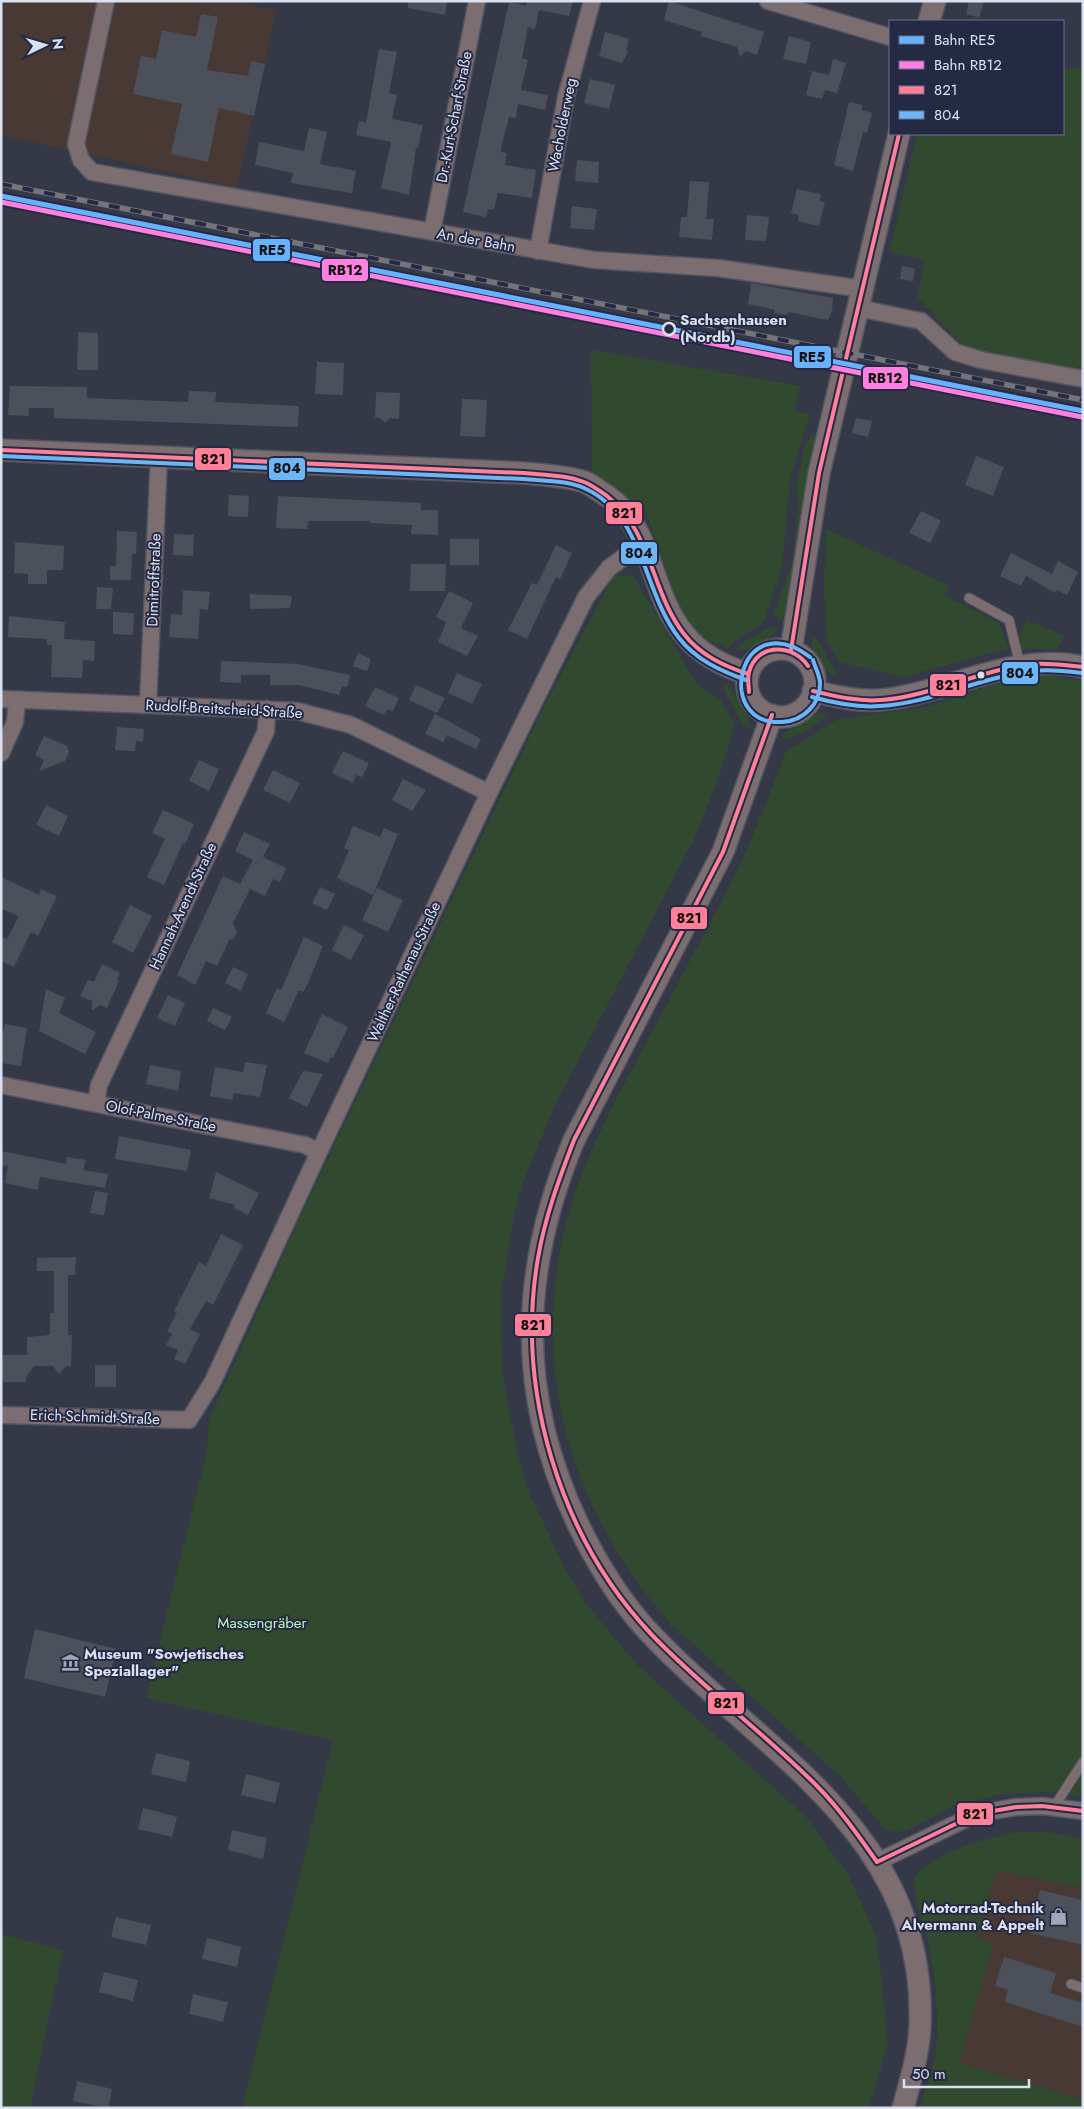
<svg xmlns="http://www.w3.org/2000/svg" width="1084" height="2109" viewBox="0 0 1084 2109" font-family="Jost,sans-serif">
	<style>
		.industrial { fill: #493934 }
		.green { fill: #31492f }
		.building { fill: #4c505b }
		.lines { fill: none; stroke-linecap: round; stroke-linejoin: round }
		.service-casing { stroke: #515561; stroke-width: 11 }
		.minor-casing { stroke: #515561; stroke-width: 19 }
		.tertiary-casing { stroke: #515561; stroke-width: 24 }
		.service { stroke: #7b6d70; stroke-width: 9 }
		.minor { stroke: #7b6d70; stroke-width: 16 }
		.tertiary { stroke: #7b6d70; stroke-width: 21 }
		.rail-casing { stroke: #77737a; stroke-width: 5.5 }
		.rail { stroke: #242a44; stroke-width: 4; stroke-dasharray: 11; stroke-linecap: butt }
		.bus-1-casing { stroke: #242a44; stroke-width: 8 }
		.bus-2-casing { stroke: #242a44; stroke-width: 8 }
		.bus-1 { stroke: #ff8098; stroke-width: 4 }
		.bus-2 { stroke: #6db6f5; stroke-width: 4 }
		.rail-1-casing { stroke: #242a44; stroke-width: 9 }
		.rail-2-casing { stroke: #242a44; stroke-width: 9 }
		.rail-1 { stroke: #66b2ff; stroke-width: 5 }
		.rail-2 { stroke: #ff80e0; stroke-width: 5 }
		.stop-dot { fill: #242a44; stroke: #dce1f2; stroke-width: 2.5 }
		.bus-dot { fill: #dce1f2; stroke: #242a44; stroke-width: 2 }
		.labels { text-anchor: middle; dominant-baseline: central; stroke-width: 4; stroke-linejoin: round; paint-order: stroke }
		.street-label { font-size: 15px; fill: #dce1f2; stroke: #242a44 }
		.stop-label { font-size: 15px; font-weight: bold; fill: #dce1f2; stroke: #242a44; text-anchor: start }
		.park-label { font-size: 15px; fill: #bbf4b2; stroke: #242a44 }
		.poi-label { font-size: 15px; font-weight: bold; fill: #dce1f2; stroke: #242a44; text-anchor: start }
		.line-badge { stroke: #242a44; stroke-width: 2 }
		.pale-badge-label { font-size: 14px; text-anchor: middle; font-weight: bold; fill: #111 }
	</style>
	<rect width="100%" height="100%" fill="#353947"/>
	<path class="industrial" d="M1 1H231L276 10 237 187 1 135Z
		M996 1870 1083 1888V2100L959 2063 994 1943 976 1939Z"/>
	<path class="green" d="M1083 67V375L972 355 918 298 924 260 889 252 917 134H1063V70Z
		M591 350 800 386 795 411 810 414 790 480 782 568 764 622 734 642 728 649 702 637 680 611 646 512 592 474Z
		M813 435 820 437 807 481 796 571 782 622 774 614 792 563 799 501 796 487 805 443Z
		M826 529 950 586 944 595 999 623 1009 648 903 677 840 662 826 639 824 585Z
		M614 575 633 576 698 686 720 699 735 724 718 780 693 841 555 1105 523 1182 513 1220 501 1298 503 1377 518 1455 530 1494 564 1567 585 1602 636 1664 807 1818 849 1876 877 1938 888 2043 869 2108H242L333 1740 146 1698 207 1450 209 1420 302 1213 543 709Z
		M1027 620 1064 636 1057 649H1021L1019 637Z
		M771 627H779C767 642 756 649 737 650L741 643Z
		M811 637 817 639 836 672 834 678C820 667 813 655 811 637Z
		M1028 673 1083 681V1797L1051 1792 1000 1794 952 1807 908 1830 897 1832 886 1830 841 1777 672 1625C557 1496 518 1327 586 1164 613 1099 650 1038 682 976 704 934 727 894 746 851 761 818 774 783 787 749L799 744 836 720 928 707Z
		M725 683 745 706 750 728 743 725 723 688Z
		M828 713C822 722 793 741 782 738 793 722 809 714 828 713Z
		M1021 1832H1045L1083 1839V1888L996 1870 976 1939 994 1943 959 2063 1083 2100V2108H920C924 2091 932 2074 935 2057 940 2019 935 1977 928 1940 924 1924 908 1887 917 1874 931 1853 997 1835 1021 1832Z
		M1 1934 63 1950 30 2108H1Z"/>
	<path class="building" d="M408 1H447L445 15 408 8Z
		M527 1H573L569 16 539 10 535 29 528 27 522 58 528 60 521 90 548 95 545 110 518 104 516 118 509 117 502 144 501 152 507 153 505 165 536 170 532 198 498 193 494 210 488 209 486 217 463 212 509 2 526 6Z
		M669 1 764 32 757 55 746 51 740 57 737 47 701 36 702 32 664 20Z
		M969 1H984L979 18 966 14Z
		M201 14 218 17 207 70 248 76 251 61 265 64 254 116 219 108 208 162 171 154 182 104 133 94 141 56 156 59 162 30 196 37Z
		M605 32 629 39 626 50 628 52 622 63 599 56Z
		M789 36 811 42 806 64 783 59Z
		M379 49 397 52 389 93 397 95 392 119 423 125 418 148H416L409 195 381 188 391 142 356 135 359 121 366 123Z
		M833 59 846 63 837 93 825 90 822 99 806 95 812 71 829 75Z
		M590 79 615 85 609 109 584 103Z
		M849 102 863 105 861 110 872 113 867 133 863 132 853 171 834 165Z
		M309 128 327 132 320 164 356 171 352 193 291 183 293 173 255 165 259 142 304 151Z
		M577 160 599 162 598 183 575 181Z
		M690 181 709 182 706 219H714L712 240 679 237 681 217H687Z
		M797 189 821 194 820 201 825 202 819 226 798 221 799 215 791 213Z
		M572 206 597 209 594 230 570 228Z
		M747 215 769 217 766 241 745 240Z
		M902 266 915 269 913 281 900 279Z
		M751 283 833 298 832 311 828 320 788 312 787 315 774 313 775 310 748 304Z
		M78 332 98 333V370H77Z
		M317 362 344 363 343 395 315 394Z
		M10 386 87 387V398L188 402 189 391 216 392 215 402 299 406 298 427 54 418V408H29V416L8 415Z
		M376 392 400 393 399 419 390 418 385 423 380 418H375Z
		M462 399 487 400 485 437 460 436Z
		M856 418 872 421 868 437 852 433Z
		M976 456 1004 467 993 496 965 485Z
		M229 495 249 496 248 517 228 516Z
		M278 496 421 503V510H438V535L411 534 412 525 370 523V521H308L307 529 276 528Z
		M921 511 941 521 930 543 909 533Z
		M117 531 137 532 136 554H132L131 580H110V566H116Z
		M174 534 194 535 193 556 173 555Z
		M450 539H479V565H450Z
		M15 542 64 546 63 570H47V584H28V574L14 573Z
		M556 545 572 553 560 579 556 577 527 639 508 630 532 583 537 585Z
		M1011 553 1052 574 1058 561 1078 572 1067 595 1057 590 1055 593 1026 576 1021 586 1000 576Z
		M411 564H446L445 591H410Z
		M97 587 113 588 111 609H96Z
		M183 590 210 592 208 610 200 609 198 639 169 637 171 614 182 615Z
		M449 591 473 603 461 628 478 636 467 656 438 642 446 622 436 617Z
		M250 594 292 596 290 608 250 609Z
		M113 612 134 613 133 635 113 634Z
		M9 616 65 622 64 639 95 641 94 661 83 660 82 678 51 677 52 645H47V639L8 637Z
		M358 653 371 659 367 671 353 666Z
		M221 661 298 664 350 675 347 687 342 686 339 695 299 685H270V675H241V683L220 682Z
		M457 673 482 684 472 704 448 693Z
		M416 685 445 698 437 713 409 700Z
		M375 687 399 698 393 711 387 709 384 715 365 706Z
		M435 714 481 739 476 749 447 735 443 742 425 734Z
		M117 727 144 729 143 742 136 741 135 751 115 750Z
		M44 736 67 746 69 752 65 761 39 771 44 760 35 755Z
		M343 751 369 763 362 777 356 775 353 783 332 773Z
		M199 760 219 769 209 791 189 781Z
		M273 770 300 783 290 803 263 790Z
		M403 779 426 790 412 811 392 800Z
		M46 805 68 816 59 836 36 825Z
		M163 810 194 824 185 844 183 843 164 885 147 877 165 839 152 833Z
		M353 826 380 837 384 828 398 834 373 895 337 878 349 850 344 848Z
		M244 832 270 844 263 857 286 868 280 882 273 879 265 896 250 889 233 923 237 933 234 938 229 940 217 966 206 961 195 985 177 975 223 876 240 884 253 860 235 851Z
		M1 877 39 895 41 889 57 896 38 936 31 932 14 967 1 961V937L7 939 19 916 1 909Z
		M320 887 335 894 327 910 312 903Z
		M377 888 403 900 388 932 362 920Z
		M130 905 152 916 133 953 112 942Z
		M344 925 364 935 351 960 332 950Z
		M304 937 323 946 308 983 303 992 299 990 284 1022 266 1013 277 988 281 990Z
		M102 964 120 973 117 980 119 981 107 1008 100 1005 92 1010V1001L80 996 88 980 94 982Z
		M233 967 248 974 241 991 225 983Z
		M46 989 65 998 59 1013 96 1032 85 1054 39 1031Z
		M168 995 185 1003 175 1026 157 1018Z
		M213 1008 232 1017 225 1030 207 1021Z
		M322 1014 348 1027 333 1058 331 1057 328 1063 304 1053Z
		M5 1024 27 1028 21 1066 1 1063V1037Z
		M245 1062 267 1065 260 1097 234 1093 232 1100 210 1096 215 1067 243 1072Z
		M150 1065 181 1071 178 1091 146 1084Z
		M303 1071 323 1074 307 1107 289 1098Z
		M119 1136 191 1150 187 1171 115 1159Z
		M1 1151 66 1164 67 1157 86 1160 83 1170 108 1174 105 1188 40 1177 38 1190 5 1183 8 1166 1 1165Z
		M216 1172 259 1193 248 1215 234 1208 235 1205 209 1198Z
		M95 1191 108 1193 104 1215 90 1213Z
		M221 1234 243 1245 213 1305 206 1301 190 1329 200 1334 185 1364 174 1359 178 1350 166 1345 172 1334 167 1332 177 1312 174 1311 199 1262 206 1266Z
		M76 1257 75 1275H68V1335H72L71 1366H66L59 1374 53 1366H34L26 1377V1382H3L1 1371 3 1355H27V1337L50 1335V1313H54V1271H37V1258Z
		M95 1365H116V1387H95Z
		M35 1629 116 1649 105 1697 24 1678Z
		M156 1753 190 1761 186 1782 151 1774Z
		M246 1774 280 1783 275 1803 241 1795Z
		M143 1808 177 1817 172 1837 138 1829Z
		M232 1830 267 1838 263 1859 228 1850Z
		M1040 1890 1083 1900V1945L1030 1933Z
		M116 1917 151 1925 146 1945 111 1937Z
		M207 1938 241 1947 237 1967 202 1959Z
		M1004 1957 1056 1973 1050 1993 1083 2003V2027L1005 2002 1008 1990 995 1986Z
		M104 1972 138 1980 133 2001 99 1992Z
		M193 1994 228 2002 223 2022 189 2014Z
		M77 2081 112 2089 108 2108 73 2101Z"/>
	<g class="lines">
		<defs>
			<path id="service" d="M969 598 1009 620 1020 665
				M1054 1807 1083 1762
				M1071 1984 1083 1988"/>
			<path id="minor" d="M106 1 76 144 81 160 92 172 594 260 718 268 863 289
				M768 1 890 37
				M432 232 477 1
				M538 251 566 97 592 1
				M858 308 921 321 955 352 981 360 1083 379
				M1 699 297 711 351 725 489 793
				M148 704 159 456
				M1 753 15 722 17 700
				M1 1085 305 1145 319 1152
				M96 1103 99 1085 266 731 267 709
				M1 1415 189 1420 212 1383 319 1152 489 793 586 597 609 568 644 542
				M877 1862 976 1814 1016 1807 1042 1806 1083 1811"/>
			<path id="tertiary" d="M929 21 935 1
				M1 450 524 473C544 475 566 476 585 482 590 484 596 489 601 492 654 523 648 591 684 634 701 655 723 666 748 674
				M747 683a34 34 0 1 1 68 0a34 34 0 1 1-68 0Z
				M791 650 819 473 899 134
				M813 691C837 697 864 703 889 699 954 690 1015 652 1083 667
				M772 715 723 852 574 1140C520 1270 516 1394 577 1522 595 1560 618 1598 646 1629 761 1753 927 1830 920 2026 919 2053 910 2082 903 2108"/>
		</defs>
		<use href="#service" class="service-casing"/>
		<use href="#minor" class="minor-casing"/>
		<use href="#tertiary" class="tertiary-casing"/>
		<use href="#service" class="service"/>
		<use href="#minor" class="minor"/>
		<use href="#tertiary" class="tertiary"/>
		<defs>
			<path id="rail" d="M1 184 1083 400"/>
		</defs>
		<use href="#rail" class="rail-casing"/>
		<use href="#rail" class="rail"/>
		<defs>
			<path id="bus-1" d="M1 450 524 473C544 475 566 475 584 482 592 485 600 491 607 496 652 531 651 592 684 634 700 655 724 666 748 674
				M791 650 819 473 899 134
				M813 691C835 696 858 702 881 700 933 696 981 669 1033 664 1050 663 1066 665 1083 667
				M749 692C749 686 747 678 749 672 757 642 794 644 808 666
				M772 715 723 852 574 1140C559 1179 545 1217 538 1258 515 1390 560 1538 652 1635 703 1688 764 1733 816 1785 839 1808 858 1835 877 1862
				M877 1862 976 1814 1016 1807 1042 1806 1083 1811"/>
			<path id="bus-2" d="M1 456 524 479C543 481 566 480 584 488 645 515 642 591 679 638 696 660 721 671 746 680
				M810 657C739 603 712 726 782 722 804 721 821 703 820 682 819 674 815 667 813 660
				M812 697C834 703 857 708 880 706 932 703 980 677 1033 671 1049 669 1066 671 1082 673"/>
		</defs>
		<use href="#bus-1" class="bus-1-casing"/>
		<use href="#bus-2" class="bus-2-casing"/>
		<use href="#bus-1" class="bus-1"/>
		<use href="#bus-2" class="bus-2"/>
		<defs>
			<path id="rail-1" d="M1 196 1083 411"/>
			<path id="rail-2" d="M1 202 1082 417"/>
		</defs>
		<use href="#rail-1" class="rail-1-casing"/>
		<use href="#rail-2" class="rail-2-casing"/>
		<use href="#rail-1" class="rail-1"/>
		<use href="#rail-2" class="rail-2"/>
	</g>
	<defs>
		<symbol id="museum-bare" viewBox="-9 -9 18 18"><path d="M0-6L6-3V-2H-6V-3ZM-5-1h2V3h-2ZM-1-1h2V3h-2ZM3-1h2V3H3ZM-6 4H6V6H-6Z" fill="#a2a6b6" stroke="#242a44" stroke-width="2.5" paint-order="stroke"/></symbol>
		<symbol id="shop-bare" viewBox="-9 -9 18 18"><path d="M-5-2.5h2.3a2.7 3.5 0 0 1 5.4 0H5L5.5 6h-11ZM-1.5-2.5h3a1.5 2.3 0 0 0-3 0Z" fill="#a2a6b6" stroke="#242a44" stroke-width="2.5" paint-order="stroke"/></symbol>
	</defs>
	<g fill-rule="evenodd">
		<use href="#museum-bare" x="58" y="1650" width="25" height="25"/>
		<use href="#shop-bare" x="1046" y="1904" width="25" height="25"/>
	</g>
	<circle class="stop-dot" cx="669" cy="329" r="6"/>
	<circle class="bus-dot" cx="981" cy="675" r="4.5"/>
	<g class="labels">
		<g class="street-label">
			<text transform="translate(454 117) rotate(-79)">Dr.-Kurt-Scharf-Straße</text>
			<text transform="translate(562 125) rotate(-79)">Wacholderweg</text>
			<text transform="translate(476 240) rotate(10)">An der Bahn</text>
			<text transform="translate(154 580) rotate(-88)">Dimitroffstraße</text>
			<text transform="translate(224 709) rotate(3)">Rudolf-Breitscheid-Straße</text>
			<text transform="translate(183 906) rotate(-65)">Hannah-Arendt-Straße</text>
			<text transform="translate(404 972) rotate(-65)">Walther-Rathenau-Straße</text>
			<text transform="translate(161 1116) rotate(11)">Olof-Palme-Straße</text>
			<text transform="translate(95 1417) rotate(2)">Erich-Schmidt-Straße</text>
		</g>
		<g class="stop-label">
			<text x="680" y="320">Sachsenhausen<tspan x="680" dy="17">(Nordb)</tspan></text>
		</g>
		<g class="park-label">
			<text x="262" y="1623">Massengräber</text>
		</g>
		<g class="poi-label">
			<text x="84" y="1654">Museum "Sowjetisches<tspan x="84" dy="17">Speziallager"</tspan></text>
			<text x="1044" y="1908" text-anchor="end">Motorrad-Technik<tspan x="1044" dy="17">Alvermann &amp; Appelt</tspan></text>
		</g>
	</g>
	<g class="line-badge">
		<rect x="252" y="238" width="39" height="24" rx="5" fill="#66b2ff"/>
		<rect x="321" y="258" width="48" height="24" rx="5" fill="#ff80e0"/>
		<rect x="793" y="345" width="39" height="24" rx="5" fill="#66b2ff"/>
		<rect x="862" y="366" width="47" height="24" rx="5" fill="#ff80e0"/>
		<rect x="194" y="447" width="38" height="24" rx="5" fill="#ff8098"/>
		<rect x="268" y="457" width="38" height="24" rx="5" fill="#6db6f5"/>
		<rect x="605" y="501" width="38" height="24" rx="5" fill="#ff8098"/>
		<rect x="620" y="541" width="38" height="24" rx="5" fill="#6db6f5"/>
		<rect x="1001" y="661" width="38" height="24" rx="5" fill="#6db6f5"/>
		<rect x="929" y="673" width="38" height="24" rx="5" fill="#ff8098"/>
		<rect x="670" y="906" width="38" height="24" rx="5" fill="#ff8098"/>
		<rect x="514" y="1313" width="38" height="24" rx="5" fill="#ff8098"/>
		<rect x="707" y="1691" width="38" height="24" rx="5" fill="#ff8098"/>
		<rect x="956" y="1802" width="38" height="24" rx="5" fill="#ff8098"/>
	</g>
	<g class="pale-badge-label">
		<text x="272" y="255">RE5</text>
		<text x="345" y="275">RB12</text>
		<text x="812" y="362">RE5</text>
		<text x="885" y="383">RB12</text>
		<text x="213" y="464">821</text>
		<text x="287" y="473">804</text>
		<text x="624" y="518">821</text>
		<text x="639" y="558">804</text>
		<text x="1020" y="678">804</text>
		<text x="948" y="690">821</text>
		<text x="689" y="923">821</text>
		<text x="533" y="1330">821</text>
		<text x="726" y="1708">821</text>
		<text x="975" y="1819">821</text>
	</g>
	<rect width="1084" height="2109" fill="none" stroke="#dce1f2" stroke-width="5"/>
	<rect x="889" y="20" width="175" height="115" fill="#242a44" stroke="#6e738a"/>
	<rect x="899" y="36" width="25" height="8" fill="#66b2ff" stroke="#6e738a"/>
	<text x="934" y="45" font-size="15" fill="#dce1f2">Bahn RE5</text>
	<rect x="899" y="61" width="25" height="8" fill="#ff80e0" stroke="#6e738a"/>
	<text x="934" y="70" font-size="15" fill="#dce1f2">Bahn RB12</text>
	<rect x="899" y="86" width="25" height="8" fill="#ff8098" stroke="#6e738a"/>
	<text x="934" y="95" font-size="15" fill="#dce1f2">821</text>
	<rect x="899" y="111" width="25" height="8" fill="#6db6f5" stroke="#6e738a"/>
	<text x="934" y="120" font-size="15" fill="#dce1f2">804</text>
	<g transform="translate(45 45) rotate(85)" stroke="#242a44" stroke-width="4" paint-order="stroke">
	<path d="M0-4L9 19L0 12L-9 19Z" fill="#dce1f2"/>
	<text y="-8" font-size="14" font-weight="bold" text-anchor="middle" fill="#dce1f2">N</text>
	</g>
	<path d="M904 2079v8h125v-8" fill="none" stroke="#dce1f2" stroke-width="2.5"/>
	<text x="912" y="2079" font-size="15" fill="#dce1f2" stroke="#242a44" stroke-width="4" paint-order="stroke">50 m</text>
</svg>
